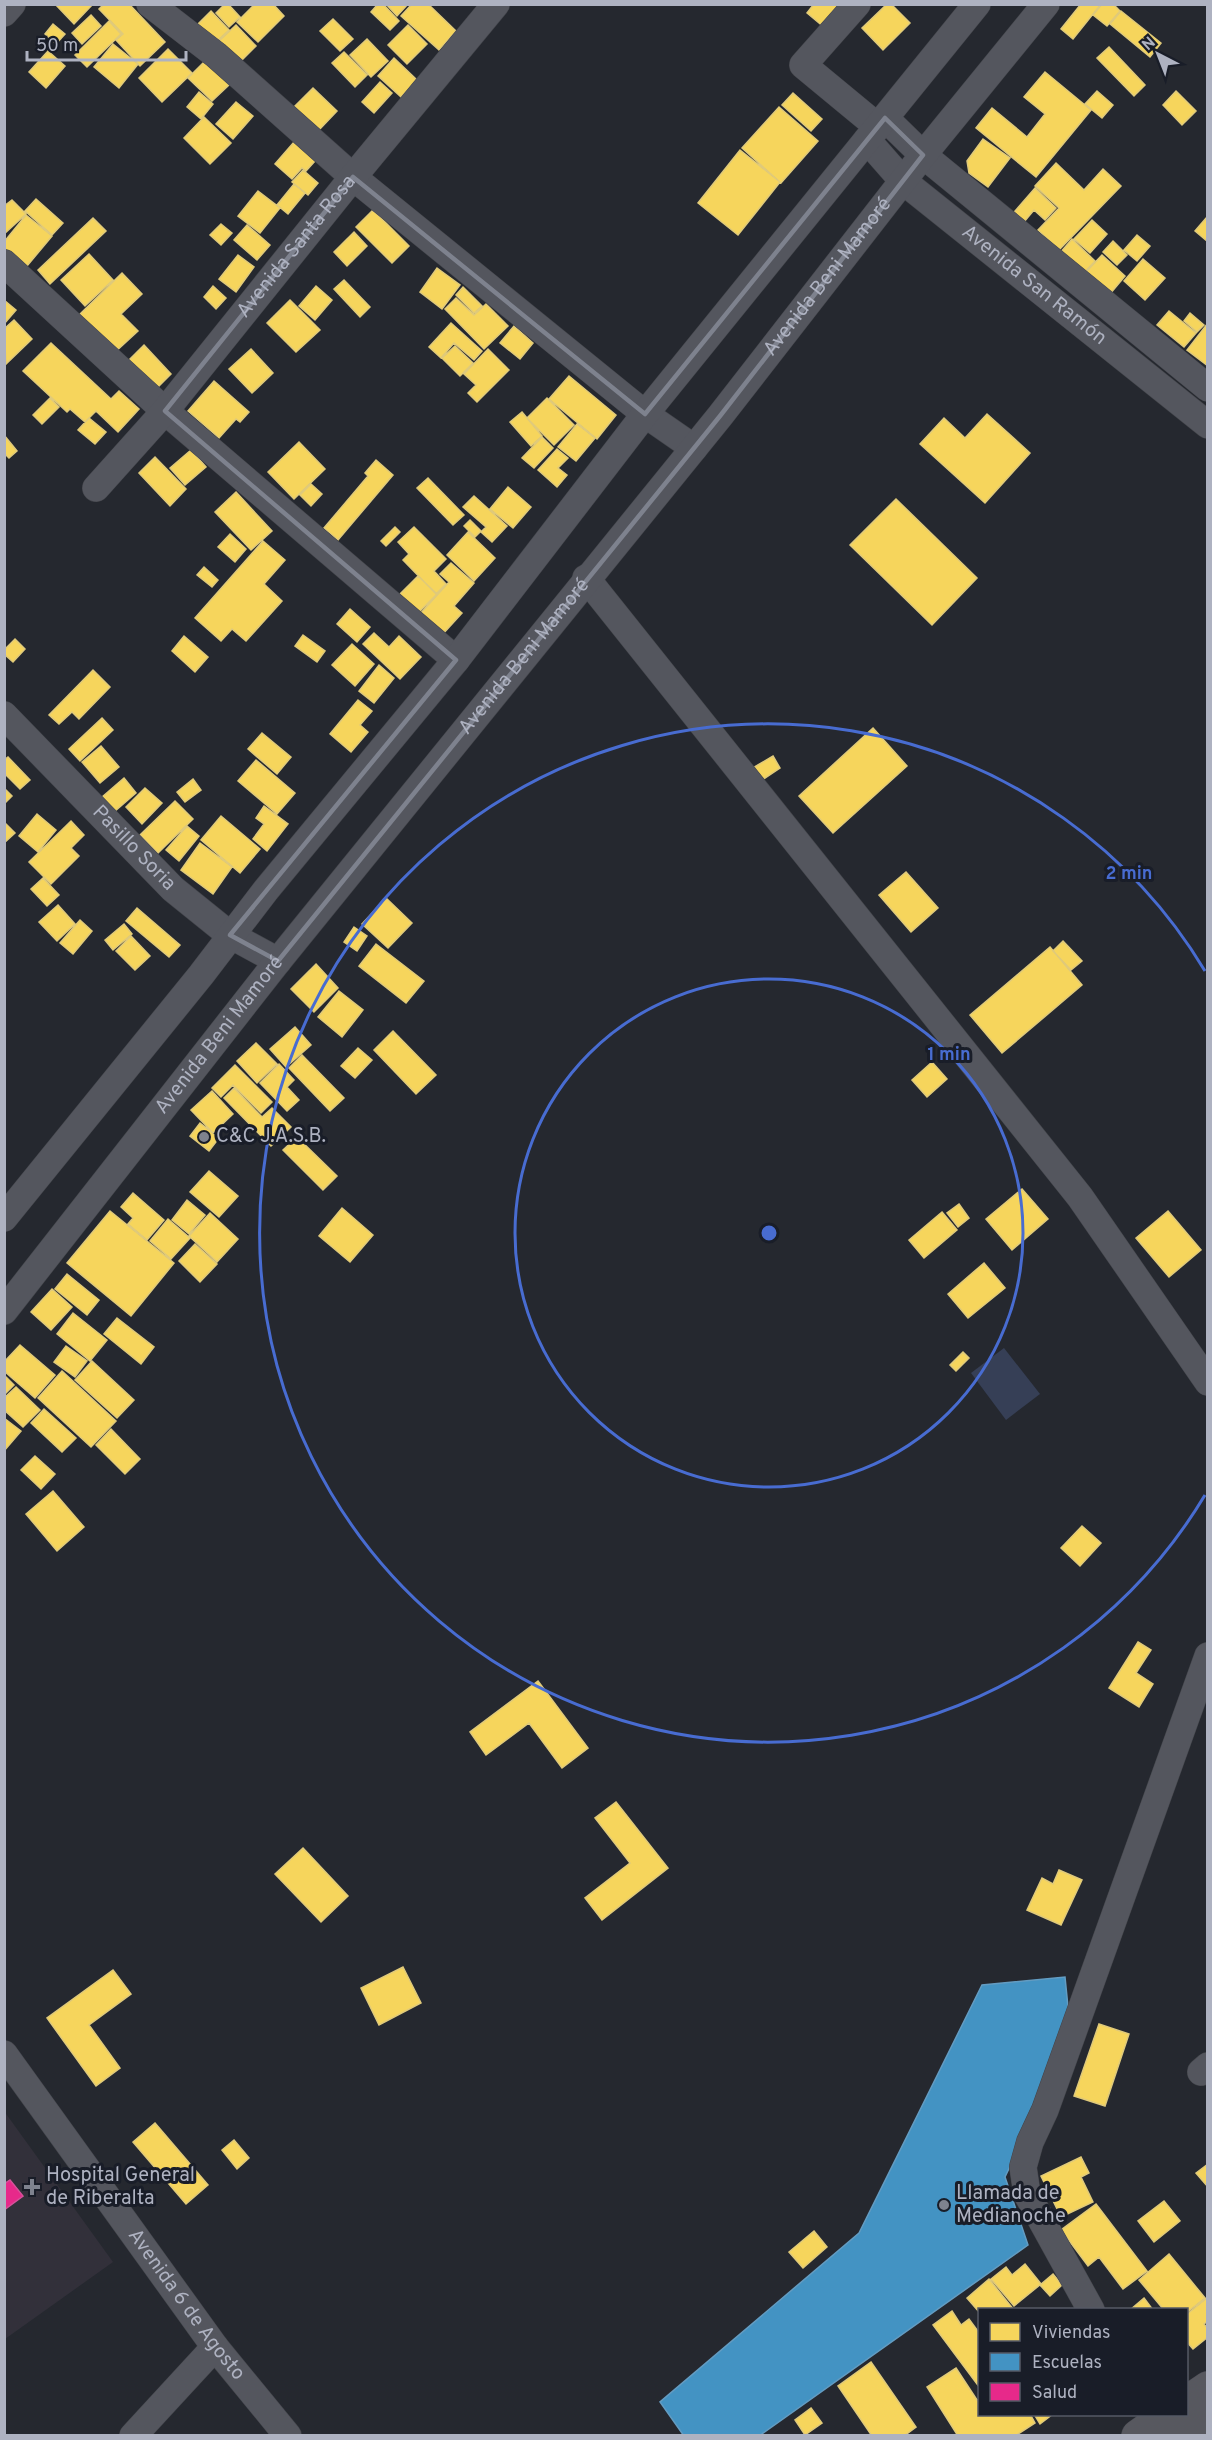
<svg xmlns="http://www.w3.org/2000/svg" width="1212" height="2440" viewBox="0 0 1212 2440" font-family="Overpass,sans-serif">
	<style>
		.medical { fill: #32303a }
		.water { fill: #363f56 }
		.homes { fill: #f6d55c; stroke: #e0ca7a; stroke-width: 1.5 }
		.schools { fill: #4393c3; stroke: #639cc2; stroke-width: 1.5 }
		.health { fill: #e7298a; stroke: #d6529a; stroke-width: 1.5 }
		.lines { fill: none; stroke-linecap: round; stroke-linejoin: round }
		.minor-casing { stroke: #42444a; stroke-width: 28 }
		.major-casing { stroke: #42444c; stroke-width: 34 }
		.minor { stroke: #54565e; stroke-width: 27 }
		.major { stroke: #57585f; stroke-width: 33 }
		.marked { fill: none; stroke: #7e828e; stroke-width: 4.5; stroke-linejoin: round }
		.ring { fill: none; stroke: #486cd1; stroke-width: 3 }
		.poi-dot { fill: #7e828e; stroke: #191d28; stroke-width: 2 }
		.labels { text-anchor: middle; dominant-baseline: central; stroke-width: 6; stroke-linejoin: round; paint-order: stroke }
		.street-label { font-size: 20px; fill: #aeb2c1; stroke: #191d28 }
		.poi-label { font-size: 20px; fill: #aeb2c1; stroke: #191d28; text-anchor: start }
		.centre { fill: #486cd1; stroke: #191d28; stroke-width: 3 }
		.ring-label { font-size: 18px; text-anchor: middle; font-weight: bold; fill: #486cd1; stroke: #191d28; stroke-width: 6; stroke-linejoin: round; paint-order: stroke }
	</style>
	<rect width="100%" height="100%" fill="#25282f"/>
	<path class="medical" d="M4 2111 113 2262 5 2339H4Z"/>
	<path class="water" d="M1004 1348 1040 1394 1006 1420 971 1373Z"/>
	<path class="homes" d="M55 4H93L74 24Z
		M104 4H129L165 42 140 66 116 40 123 34 99 9Z
		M225 4H228L240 17 229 27 216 13Z
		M255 4H273L284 16 258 42 237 22Z
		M378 4H383L399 21 390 30 371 12Z
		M386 4H408L397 16Z
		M412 4H428L456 31 439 50 401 16Z
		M814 4H845L825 28 807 13Z
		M887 4H891L910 23 883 50 862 28Z
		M1081 4H1101L1073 39 1061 29Z
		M1102 4H1113L1120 11 1107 26 1093 15Z
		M211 11 229 30 215 43 197 25Z
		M1121 11 1161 43 1150 57 1110 24Z
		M91 15 101 26 82 44 72 33Z
		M333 19 353 39 340 51 320 31Z
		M109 21 121 34 87 67 75 55Z
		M53 24 65 34 56 44 45 34Z
		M236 25 256 46 239 63 218 42Z
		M408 25 427 44 407 64 388 45Z
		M367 39 388 61 371 77 350 55Z
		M113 44 138 64 119 88 94 67Z
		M1109 47 1145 85 1134 96 1097 58Z
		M168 49 192 73 162 102 139 78Z
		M48 51 65 66 46 88 29 72Z
		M344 52 367 75 355 87 332 63Z
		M394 58 417 80 401 97 378 76Z
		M206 60 229 85 212 101 188 78Z
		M1045 72 1091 110 1036 177 976 128 992 108 1027 137 1045 114 1024 97Z
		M380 82 392 93 374 113 362 102Z
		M313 88 337 111 319 130 294 107Z
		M1097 91 1113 105 1102 118 1085 104Z
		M1176 91 1196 111 1182 125 1163 105Z
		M199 92 213 104 201 119 187 107Z
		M793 93 822 119 811 131 782 105Z
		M236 102 253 116 233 139 216 124Z
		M779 107 818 141 781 183 742 148Z
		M204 117 231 143 210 164 184 138Z
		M983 139 1010 158 988 187 969 173 967 161Z
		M294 142 315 161 306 171 302 168 292 179 275 164Z
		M740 150 780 182 738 235 698 203Z
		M1056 163 1084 190 1103 169 1121 186 1059 250 1038 230 1059 208 1035 186Z
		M303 170 318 183 308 195 292 182Z
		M294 184 305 193 288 214 277 205Z
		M1035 188 1056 208 1045 220 1034 210 1019 228 1009 218Z
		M258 191 280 208 260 233 238 216Z
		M36 199 63 223 52 235 25 211Z
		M12 200 26 214 4 234V206Z
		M373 210 409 246 392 263 356 227Z
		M26 215 52 236 27 266 4 248V242Z
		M1207 217H1208V242L1195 231Z
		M93 218 106 231 50 284 38 270Z
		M1092 220 1107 234 1090 253 1074 239Z
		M221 224 232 233 221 245 210 235Z
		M247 225 270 245 257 260 234 240Z
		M354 232 367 246 347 266 334 252Z
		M1137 235 1150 246 1137 261 1124 250Z
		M1072 239 1095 261 1083 274 1060 253Z
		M1113 241 1127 255 1117 265 1103 252Z
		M89 254 113 280 85 306 61 280Z
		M238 255 254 267 236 292 219 279Z
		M1102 255 1125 276 1110 294 1086 272Z
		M1143 259 1165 278 1145 300 1124 281Z
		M437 268 460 285 442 309 420 292Z
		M122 273 142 294 121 314 138 331 113 354 77 317Z
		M344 280 370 307 360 317 334 289Z
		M213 286 226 298 216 309 204 297Z
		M316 286 332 300 315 320 299 306Z
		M463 287 482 306 474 313 456 295Z
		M456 298 474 315 486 304 508 326 484 349 445 309Z
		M4 300 16 310 4 324Z
		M290 300 320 330 296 352 267 323Z
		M1169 311 1196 333 1184 347 1157 325Z
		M1190 313 1204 325 1197 332 1184 321Z
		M14 320 32 339 6 364 4 329Z
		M451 323 482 351 474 360 454 343 441 358 429 347Z
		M1208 323V366L1187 350Z
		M514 326 533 343 520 359 500 343Z
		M51 343 111 399 119 391 139 409 118 432 96 411 85 422 70 409 67 412 23 371Z
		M144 345 171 374 155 390 127 362Z
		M455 346 473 363 460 376 442 358Z
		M251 349 273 373 252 393 229 369Z
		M488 349 509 370 477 402 468 393 476 385 464 374Z
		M569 376 616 415 597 439 549 399Z
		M214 381 249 412 240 422 236 419 219 438 188 411Z
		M50 398 59 407 42 424 33 415Z
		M547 398 574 425 554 445 527 418Z
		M522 412 542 436 531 446 510 422Z
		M987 414 1030 453 985 503 920 444 944 418 965 438Z
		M89 418 106 432 95 444 78 430Z
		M577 424 595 438 576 461 558 447Z
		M4 435 17 451 9 458 4 453Z
		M542 437 553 448 534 468 522 458Z
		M299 442 325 469 294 499 268 472Z
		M557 449 568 458 558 468 567 475 557 487 538 470Z
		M191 450 206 467 185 485 170 468Z
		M155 457 186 489 170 506 139 473Z
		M376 460 393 475 338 540 324 528 368 476 365 473Z
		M428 478 464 515 453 525 417 488Z
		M311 484 322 494 311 506 300 495Z
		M508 487 531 507 513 528 490 509Z
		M236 492 272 531 251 550 215 512Z
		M474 496 507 526 492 542 481 532 486 527 463 507Z
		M896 499 977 578 932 625 850 545Z
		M470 520 481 531 475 537 464 526Z
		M395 527 400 532 386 546 381 541Z
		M414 527 446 559 434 571 446 584 436 594 403 560 409 554 398 542Z
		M468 532 495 558 474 581 447 555Z
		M230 534 246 549 235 562 218 547Z
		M263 541 285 560 264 584 282 601 246 641 232 629 221 641 195 618Z
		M451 563 474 583 454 606 462 613 442 635 419 615 449 582 440 574Z
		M204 567 218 580 212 587 197 575Z
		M418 576 437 594 415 616 397 597Z
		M350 609 370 627 357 642 337 624Z
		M374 633 389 647 399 636 421 657 400 679 363 644Z
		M303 635 325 651 317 662 295 646Z
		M184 636 208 657 195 672 172 651Z
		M15 639 25 649 13 662 4 654V650Z
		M352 644 374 664 355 686 332 665Z
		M379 665 394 678 374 703 359 691Z
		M93 670 110 687 79 719 72 712 59 724 49 715Z
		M358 700 372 711 360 725 368 732 351 752 330 734Z
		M102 718 113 730 80 761 69 749Z
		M873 728 907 766 833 833 799 796Z
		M262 733 291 757 277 774 248 749Z
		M101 746 119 767 100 783 82 762Z
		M773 756 780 768 759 782 751 769Z
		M8 757 30 780 20 789 4 773V760Z
		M256 760 295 793 277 814 238 781Z
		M124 778 136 793 114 812 102 797Z
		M193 779 201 790 185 802 177 792Z
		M4 788 12 796 4 804Z
		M145 788 162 803 142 824 126 807Z
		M175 801 193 819 158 853 140 835Z
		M264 806 288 824 267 851 253 839 264 824 256 818Z
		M37 814 56 830 38 852 19 836Z
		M221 816 260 849 240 873 201 840Z
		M71 821 84 835 71 848 79 856 51 884 29 862Z
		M4 822 15 833 4 843Z
		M187 826 199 836 179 861 166 850Z
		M200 843 232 867 213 894 181 870Z
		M906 872 938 908 911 932 879 895Z
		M43 878 59 895 47 906 31 889Z
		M386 898 412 923 388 948 362 924Z
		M58 905 75 924 57 941 39 922Z
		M137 908 180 945 169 957 126 921Z
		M80 920 92 931 73 954 60 943Z
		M124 924 132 934 113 950 105 940Z
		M354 927 367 936 357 951 344 942Z
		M131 936 150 956 135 970 116 951Z
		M1063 941 1082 961 1071 970 1053 951Z
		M376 944 424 981 406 1003 359 966Z
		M1050 947 1082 985 1002 1053 970 1015Z
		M316 964 338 988 314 1012 291 989Z
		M339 991 363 1010 342 1037 318 1017Z
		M295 1027 311 1045 286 1067 270 1049Z
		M393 1031 436 1075 416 1094 374 1050Z
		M256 1043 277 1064 257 1083 237 1061Z
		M358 1048 372 1060 355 1078 341 1066Z
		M302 1055 344 1098 330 1111 289 1068Z
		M932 1062 947 1079 927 1097 912 1080Z
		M279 1064 294 1080 287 1087 299 1100 287 1111 260 1083Z
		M235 1065 272 1102 261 1113 233 1085 221 1097 212 1088Z
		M234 1088 262 1117 272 1108 291 1127 271 1146 224 1098Z
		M212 1091 233 1114 213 1133 191 1110Z
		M200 1123 219 1138 209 1151 190 1136Z
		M297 1137 337 1176 323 1190 283 1150Z
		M209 1171 238 1196 219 1217 190 1192Z
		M1022 1189 1048 1219 1012 1250 986 1219Z
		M133 1193 164 1220 147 1240 128 1224 133 1218 121 1207Z
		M187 1200 205 1215 189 1234 172 1220Z
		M959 1204 969 1218 958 1227 947 1213Z
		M342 1208 373 1235 350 1262 319 1236Z
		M110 1211 174 1263 131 1316 67 1263Z
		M1168 1211 1201 1250 1169 1277 1136 1238Z
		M942 1212 957 1230 924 1258 909 1240Z
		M210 1213 238 1239 217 1262 189 1236Z
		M168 1219 190 1238 171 1259 150 1241Z
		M195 1244 217 1264 200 1282 179 1261Z
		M984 1263 1005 1288 968 1318 948 1294Z
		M67 1274 99 1300 87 1315 55 1289Z
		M52 1289 72 1307 51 1330 31 1312Z
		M73 1313 107 1340 90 1361 57 1334Z
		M117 1318 154 1347 141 1364 104 1334Z
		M20 1345 55 1375 35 1398 4 1371V1362Z
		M66 1346 87 1361 75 1377 54 1362Z
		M963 1352 969 1358 956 1371 950 1365Z
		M92 1361 134 1400 117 1418 75 1380Z
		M62 1371 116 1421 91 1447 38 1398Z
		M4 1375 14 1385 4 1395Z
		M16 1387 40 1410 23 1427 4 1410V1398Z
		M44 1409 76 1438 62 1452 31 1423Z
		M4 1418 21 1431 4 1451Z
		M111 1429 140 1459 125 1474 96 1445Z
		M35 1456 55 1474 41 1489 21 1470Z
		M53 1491 84 1527 57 1551 26 1514Z
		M1082 1526 1101 1543 1080 1566 1061 1548Z
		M1138 1642 1151 1650 1136 1673 1153 1684 1139 1707 1109 1688Z
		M538 1681 588 1748 562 1768 529 1723 486 1755 470 1732Z
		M616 1802 668 1868 602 1920 585 1898 630 1863 595 1818Z
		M303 1848 348 1896 321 1922 275 1874Z
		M1059 1870 1082 1880 1061 1925 1027 1910 1042 1878 1053 1884Z
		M403 1967 421 2003 379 2025 361 1988Z
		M113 1970 131 1994 89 2025 120 2068 96 2086 47 2018Z
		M1099 2024 1129 2034 1105 2106 1074 2096Z
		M155 2123 208 2185 186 2204 133 2142Z
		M234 2140 249 2158 237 2169 222 2150Z
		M1081 2157 1089 2173 1081 2177 1093 2202 1061 2217 1041 2176Z
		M1208 2164V2187L1196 2173Z
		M1164 2201 1180 2221 1154 2242 1138 2221Z
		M1096 2204 1147 2271 1123 2289 1099 2257 1088 2266 1061 2230Z
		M814 2231 827 2247 803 2268 789 2252Z
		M1169 2254 1205 2298 1186 2313V2310H1164L1139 2280Z
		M1025 2264 1041 2284 1014 2306 991 2279 1006 2267 1012 2275Z
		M1053 2274 1062 2285 1050 2296 1040 2285Z
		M989 2279 1014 2310H980V2313L967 2298Z
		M1144 2298 1153 2310H1130Z
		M1207 2298 1208 2321 1204 2324 1208 2329V2337L1193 2349 1186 2341V2315Z
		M952 2311 961 2325 969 2319 980 2334V2388L933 2325Z
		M871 2362 916 2427 904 2436H872L838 2386Z
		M956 2368 977 2400 980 2399V2414H1030L1035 2423 1015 2436H958L927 2387Z
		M811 2408 822 2423 805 2435 795 2420Z
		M1034 2414H1053L1040 2424Z"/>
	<path class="schools" d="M1065 1977 1071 2037 1005 2177 1028 2245 759 2436H684L660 2402 859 2233 982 1985Z"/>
	<path class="health" d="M10 2180 23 2196 4 2210V2184Z"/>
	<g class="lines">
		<defs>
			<g id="minor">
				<path d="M150 4 216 55 353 177 645 414 694 448"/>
				<path d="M857 4 803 65 878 127"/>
				<path d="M4 13 12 4"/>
				<path d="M885 118 923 155 1208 388"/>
				<path id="s1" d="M867 140 903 181 1208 425"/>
				<path d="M4 263 165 411 456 660"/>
				<path id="s2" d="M96 488 165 411 353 177 496 4"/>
				<path d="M586 578 1080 1197 1208 1382"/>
				<path id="s3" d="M4 715 173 889 230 935 278 961"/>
				<path d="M4 1218 201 975 266 890 456 660 645 414 977 4"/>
				<path id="s4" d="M4 1311 278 961 720 416 923 155 1046 4"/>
				<path id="s5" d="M4 2054 215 2347 288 2436"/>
				<path d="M1201 2072 1208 2066"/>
				<path d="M1091 2310 1027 2194 1023 2167 1030 2142 1045 2110 1208 1656"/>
				<path d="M133 2436 215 2347"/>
			</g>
			<path id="major" d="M1186 2403 1208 2388
				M1138 2436 1169 2414
				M1185 2436 1208 2421"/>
		</defs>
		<use href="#minor" class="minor-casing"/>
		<use href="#major" class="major-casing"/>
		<use href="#minor" class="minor"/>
		<use href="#major" class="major"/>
	</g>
	<path class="marked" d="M885 118 923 155 720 416 278 961 230 935 456 660 165 411 353 177 645 414Z"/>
	<g class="ring">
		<circle cx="769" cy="1233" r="254"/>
		<path d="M1205 1495A509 509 0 1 1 1205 971"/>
	</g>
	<g class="poi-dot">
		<circle cx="204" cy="1137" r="6"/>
		<path d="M29 2178h6v6h6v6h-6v6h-6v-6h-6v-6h6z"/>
		<circle cx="944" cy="2205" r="6"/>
	</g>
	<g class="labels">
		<g class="street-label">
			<text stroke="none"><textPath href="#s2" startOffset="314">Avenida Santa Rosa</textPath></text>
			<text stroke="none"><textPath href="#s4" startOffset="1322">Avenida Beni Mamoré</textPath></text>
			<text stroke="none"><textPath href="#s1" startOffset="222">Avenida San Ramón</textPath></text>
			<text stroke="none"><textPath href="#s4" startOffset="836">Avenida Beni Mamoré</textPath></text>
			<text stroke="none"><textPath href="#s3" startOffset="186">Pasillo Soria</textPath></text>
			<text stroke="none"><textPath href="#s4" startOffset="350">Avenida Beni Mamoré</textPath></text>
			<text stroke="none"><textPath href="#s5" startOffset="310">Avenida 6 de Agosto</textPath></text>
		</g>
		<g class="poi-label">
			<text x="216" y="1137">C&amp;C J.A.S.B.</text>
			<text x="46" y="2176">Hospital General<tspan x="46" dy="23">de Riberalta</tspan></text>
			<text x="956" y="2194">Llamada de<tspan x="956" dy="23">Medianoche</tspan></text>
		</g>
	</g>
	<circle cx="769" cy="1233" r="9" class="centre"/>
	<g class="ring-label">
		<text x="1129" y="879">2 min</text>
		<text x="949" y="1060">1 min</text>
	</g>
	<rect width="1212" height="2440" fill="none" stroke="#aeb2c1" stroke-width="12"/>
	<rect x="978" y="2308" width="210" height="108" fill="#191d28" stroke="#555965" stroke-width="1.5"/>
	<rect x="990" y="2323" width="30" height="18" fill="#f6d55c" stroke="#555965" stroke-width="1.5"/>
	<text x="1032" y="2338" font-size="18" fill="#aeb2c1">Viviendas</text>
	<rect x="990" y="2353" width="30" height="18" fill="#4393c3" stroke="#555965" stroke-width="1.5"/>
	<text x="1032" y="2368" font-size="18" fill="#aeb2c1">Escuelas</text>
	<rect x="990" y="2383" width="30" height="18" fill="#e7298a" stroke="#555965" stroke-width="1.5"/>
	<text x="1032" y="2398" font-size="18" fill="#aeb2c1">Salud</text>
	<g transform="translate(1158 54) rotate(318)" stroke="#191d28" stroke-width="4.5" paint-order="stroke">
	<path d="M0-4.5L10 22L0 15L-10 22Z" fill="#aeb2c1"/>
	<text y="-9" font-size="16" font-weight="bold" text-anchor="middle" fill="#aeb2c1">N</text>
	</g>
	<path d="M27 51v9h159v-9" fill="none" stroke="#aeb2c1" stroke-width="3"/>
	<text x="36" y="51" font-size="18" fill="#aeb2c1" stroke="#191d28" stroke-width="4.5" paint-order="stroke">50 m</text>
</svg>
